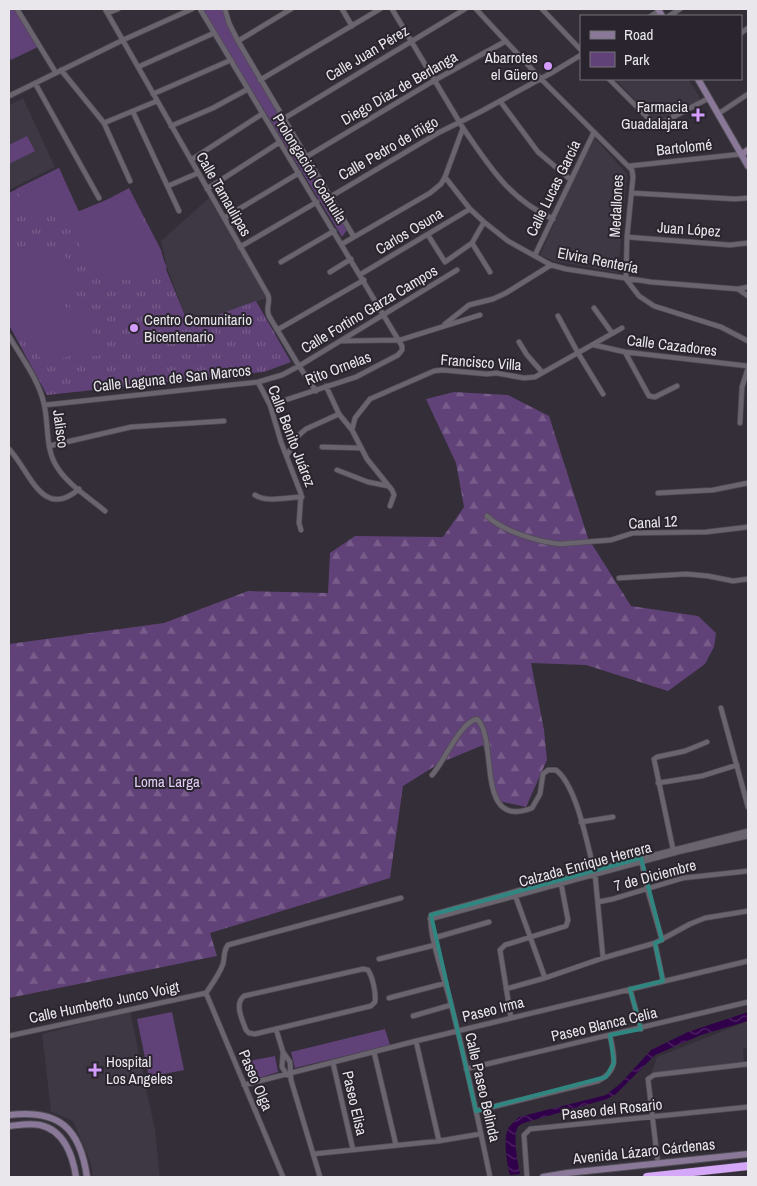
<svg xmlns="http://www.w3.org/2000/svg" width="757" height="1186" viewBox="0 0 757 1186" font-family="'Archivo Narrow',sans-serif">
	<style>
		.built { fill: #3e3744 }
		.grass { fill: url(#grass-tufts) }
		.forest { fill: url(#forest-firs) }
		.park { fill: #614278 }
		.water { fill: url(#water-waves) }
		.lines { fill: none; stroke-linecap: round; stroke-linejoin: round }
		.street-casing { stroke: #504c54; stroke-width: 6 }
		.secondary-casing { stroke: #504c54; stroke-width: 8 }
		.highway-casing { stroke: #504c54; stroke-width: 9 }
		.street { stroke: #69646e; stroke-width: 4.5 }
		.secondary { stroke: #897897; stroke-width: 6 }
		.highway { stroke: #d4a7f8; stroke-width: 8 }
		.marked { fill: none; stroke: #308781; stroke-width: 4; stroke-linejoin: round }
		.poi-dot { fill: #d39cfd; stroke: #29242d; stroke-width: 2 }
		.labels { text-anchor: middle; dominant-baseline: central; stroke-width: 4; stroke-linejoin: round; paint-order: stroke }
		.street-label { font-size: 15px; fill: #e9e6ec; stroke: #29242d }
		.poi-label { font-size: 15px; fill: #e9e6ec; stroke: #29242d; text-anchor: end }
		.park-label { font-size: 15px; fill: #e3ccf7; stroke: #29242d }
	</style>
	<defs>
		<pattern id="grass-tufts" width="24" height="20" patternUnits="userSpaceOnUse" patternTransform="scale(1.25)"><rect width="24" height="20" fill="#614278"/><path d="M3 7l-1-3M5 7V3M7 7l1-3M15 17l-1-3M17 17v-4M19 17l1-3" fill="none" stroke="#785d8b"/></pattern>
		<pattern id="forest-firs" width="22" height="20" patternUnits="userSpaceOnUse" patternTransform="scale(1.25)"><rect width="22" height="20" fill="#614278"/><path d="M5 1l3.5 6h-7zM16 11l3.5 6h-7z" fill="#785d8b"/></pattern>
		<pattern id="water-waves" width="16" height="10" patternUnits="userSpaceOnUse" patternTransform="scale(1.25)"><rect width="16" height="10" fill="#31004a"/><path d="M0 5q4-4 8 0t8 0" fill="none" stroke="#4f2564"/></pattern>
	</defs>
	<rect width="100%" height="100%" fill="#332e37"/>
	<path class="built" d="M615 79H688L699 96V101L660 122 655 121Z
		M23 98 55 167 9 190V105Z
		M593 136 627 174 618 273 554 261 540 255Z
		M209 198 267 298 189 325 167 268 161 241Z
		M130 1011 155 1130 160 1177H93L91 1164 73 1121 51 1112 42 1034Z
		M748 1021V1047L743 1049 744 1062 651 1074 657 1057Z"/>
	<path class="grass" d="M59 168 80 214 129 188 161 250 167 272 189 325 256 301 291 362 264 372 47 395 9 325V193Z"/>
	<path class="forest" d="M454 392 508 395 549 416 588 538 631 606 698 616 716 633 714 647 705 664 668 691 586 665 531 663 544 730 547 760 526 807 499 801 483 745 440 763 403 786 390 878 210 933 217 956 9 998V644L164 623 248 591 328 593 330 553 355 536 443 537 464 507 456 463 426 399Z"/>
	<path class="park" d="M9 9H17L40 46 11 60 9 55Z
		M202 9H225L238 41 347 230 342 237Z
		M27 136 35 151 9 164V145Z
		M59 168 77 212 128 191 167 267C159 271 148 279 139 280 135 281 131 280 127 280 96 277 81 254 74 226 61 216 45 212 28 215L16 189Z
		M33 243C51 244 74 255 72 277 71 286 67 292 63 300L65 304 64 307 69 308 72 302 83 300 101 319 90 323 99 350 121 349 168 333 162 338 128 353 126 350 115 354 102 352 99 356H69L44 364 9 308V253Z
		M172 1012 184 1070 149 1077 137 1019Z
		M385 1029 390 1045 295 1068 291 1052Z
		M275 1056 278 1072 253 1080 249 1061Z"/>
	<path class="water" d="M748 1012V1021L701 1035 655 1055 616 1094 607 1099 527 1122C523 1123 518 1125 517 1129 513 1138 518 1164 520 1174L510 1175C507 1165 503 1139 508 1129 510 1125 515 1121 519 1117L606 1095 621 1083 651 1050 688 1032Z"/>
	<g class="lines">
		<defs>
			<path id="street" d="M17 9 56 73
				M105 9 268 295C271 303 265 308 269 316L299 366 316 391
				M200 9 402 346V350L398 355 356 377 270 405
				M225 9 229 23 238 41 354 237
				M342 9 352 26
				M476 9 541 79 632 170 633 177 627 237 626 279 639 296 654 306 721 327 748 341
				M542 9 581 50
				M108 13 118 9
				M651 16 659 11
				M669 16 680 9
				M741 33 748 28
				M238 41 291 9
				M138 67 214 33
				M61 70 104 123 130 181
				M609 79 650 120 658 125 709 98
				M260 80 380 9
				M35 83 99 198
				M153 94 231 60
				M9 96 123 40 192 9
				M500 101 538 152 571 180
				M133 112 179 211
				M718 114 748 94
				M283 119 465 9
				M104 123 157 101
				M171 126 213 108 248 89
				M463 128C490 167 508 198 553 219
				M306 157 435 80 506 41
				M191 160 262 114
				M629 166 742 154
				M445 177 470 209 484 222 508 241 551 265 566 269 651 282 738 289 748 287
				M168 186 198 173
				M207 189 280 142
				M632 193 735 199 748 198
				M330 197 438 133 480 112 553 72 581 55
				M224 218 299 173
				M428 235 445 262 472 243 484 222
				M627 237 730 245 748 243
				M472 243 490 272
				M342 244 430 193 441 184 445 177 463 128 392 9
				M240 247 317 202
				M535 255 594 132
				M281 262 334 231
				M330 272 351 259
				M361 274 470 209
				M738 289 748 296
				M594 308 612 333
				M558 316 578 353 603 394
				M445 324 469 305 493 299 506 293 551 265
				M277 330 364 280
				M9 336C21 357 39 380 44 404 49 425 45 449 57 467 68 485 90 498 105 511
				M340 341 400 340 480 315
				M519 342 527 355 542 372
				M594 345 625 352 748 366
				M625 352 649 396 655 397 677 386
				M258 382 270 405 281 442 301 494 299 523 301 530
				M326 386 339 414 352 430 367 459 392 490 394 495 390 506
				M45 405 258 382 282 375 299 366 457 270
				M740 423 742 387 748 368
				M352 430 355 418 370 399 434 371 442 370 487 374 496 373 524 378 535 377 622 328
				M49 446 131 427 224 421
				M322 447 360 448
				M9 449C30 471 42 521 79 489
				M287 455 299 435 306 429 339 414
				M337 470 368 482 388 486
				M658 493 713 490 748 483
				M255 495C267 503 288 497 302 497
				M487 516C503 531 538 542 560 544L611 540 633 533 706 532 748 527
				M619 578 686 574 708 576 733 581 748 579
				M721 708 748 807
				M432 775C445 761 459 723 477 719 499 739 474 831 532 808L540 794 543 774 548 770H556C577 786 587 844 594 870
				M658 783 702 776 737 765
				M581 822 613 817
				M673 849 654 759 657 757 685 751 707 742
				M641 859 647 888 662 940
				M595 874 603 958
				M515 895 545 978
				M598 902 613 899 683 878 748 871
				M430 919 678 852 748 836
				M434 938 489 922
				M655 943 663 981
				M379 959 435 945
				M363 969 368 970C373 978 376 993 375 1002L371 1006 255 1034 249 1033 246 1030C242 1019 234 1004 244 996Z
				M506 989 545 978 603 958 655 943 690 924 705 918 748 911
				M630 989 641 1029
				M206 993C212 984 219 975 223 964 225 957 223 951 228 945L401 898
				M206 993 283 1177
				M389 998 446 983
				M413 1016 451 1005
				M511 1018 500 950 505 945 566 926 568 920 561 883
				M276 1029 283 1052 282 1067 287 1075
				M9 1036 206 993
				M416 1041 439 1141
				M283 1052 290 1062 291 1080 320 1177
				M374 1052 396 1145
				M333 1063 353 1150
				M466 1069 748 1002
				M244 1085 416 1041 748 961
				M476 1111 598 1081C620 1070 614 1056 610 1035
				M313 1154 439 1141 480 1134
				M658 1164 648 1079 654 1075 748 1064
				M490 1177C478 1119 466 1062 451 1004 446 983 428 934 431 915L552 881 748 831
				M527 1177 524 1135 530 1129 748 1107"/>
			<path id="secondary" d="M658 9 662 16
				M698 79 748 166
				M742 154 748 150
				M9 1115C59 1109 80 1128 87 1177
				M9 1126C19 1125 30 1123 40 1125 64 1130 73 1156 76 1177
				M543 1177 567 1173 748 1154"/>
			<path id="highway" d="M647 1177 748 1166"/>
		</defs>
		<use href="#street" class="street-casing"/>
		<use href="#secondary" class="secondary-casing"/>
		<use href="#highway" class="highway-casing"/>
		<use href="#street" class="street"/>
		<use href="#secondary" class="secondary"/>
		<use href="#highway" class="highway"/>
	</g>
	<path class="marked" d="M641 858 662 940 655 943 663 981 630 989 641 1029 610 1035 614 1063 606 1077 476 1111 431 915Z"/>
	<g class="poi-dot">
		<circle cx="548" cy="66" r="5"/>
		<path d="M695.5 107.5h5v5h5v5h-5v5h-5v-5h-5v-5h5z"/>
		<circle cx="134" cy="328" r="5"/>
		<path d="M92.5 1062.5h5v5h5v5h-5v5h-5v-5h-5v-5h5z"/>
	</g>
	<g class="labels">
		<g class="street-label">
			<text transform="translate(367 53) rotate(-31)">Calle Juan Pérez</text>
			<text transform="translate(399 88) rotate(-30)">Diego Díaz de Berlanga</text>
			<text transform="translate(684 147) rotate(-6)">Bartolomé</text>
			<text transform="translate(388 148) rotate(-30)">Calle Pedro de Iñigo</text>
			<text transform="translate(310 168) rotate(58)">Prolongación Coahuila</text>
			<text transform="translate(553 188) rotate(-64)">Calle Lucas García</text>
			<text transform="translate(224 194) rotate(60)">Calle Tamaulipas</text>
			<text transform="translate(616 206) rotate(-87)">Medallones</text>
			<text transform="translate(689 229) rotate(4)">Juan López</text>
			<text transform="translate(409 231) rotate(-31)">Carlos Osuna</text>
			<text transform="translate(598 260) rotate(11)">Elvira Rentería</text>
			<text transform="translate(369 309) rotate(-31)">Calle Fortino Garza Campos</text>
			<text transform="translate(672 345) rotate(7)">Calle Cazadores</text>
			<text transform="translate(481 362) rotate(4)">Francisco Villa</text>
			<text transform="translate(338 368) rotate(-21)">Rito Ornelas</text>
			<text transform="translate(172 378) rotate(-6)">Calle Laguna de San Marcos</text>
			<text transform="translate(61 429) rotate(82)">Jalisco</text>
			<text transform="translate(292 436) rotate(69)">Calle Benito Juárez</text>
			<text transform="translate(653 522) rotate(-3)">Canal 12</text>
			<text transform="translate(585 864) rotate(-15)">Calzada Enrique Herrera</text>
			<text transform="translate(655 875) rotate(-15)">7 de Diciembre</text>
			<text transform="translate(104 1002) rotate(-12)">Calle Humberto Junco Voigt</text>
			<text transform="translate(493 1009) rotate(-14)">Paseo Irma</text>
			<text transform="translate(604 1024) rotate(-13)">Paseo Blanca Celia</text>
			<text transform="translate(256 1080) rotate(67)">Paseo Olga</text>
			<text transform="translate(483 1087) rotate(77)">Calle Paseo Belinda</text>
			<text transform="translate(355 1103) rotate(77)">Paseo Elisa</text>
			<text transform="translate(612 1109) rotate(-6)">Paseo del Rosario</text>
			<text transform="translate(644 1151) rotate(-6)">Avenida Lázaro Cárdenas</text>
		</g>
		<g class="poi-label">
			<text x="538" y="57">Abarrotes<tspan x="538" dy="17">el Güero</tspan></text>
			<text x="688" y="106">Farmacia<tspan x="688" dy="17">Guadalajara</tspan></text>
			<text x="144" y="319" text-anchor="start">Centro Comunitario<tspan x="144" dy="17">Bicentenario</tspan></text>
			<text x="106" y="1061" text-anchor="start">Hospital<tspan x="106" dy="17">Los Angeles</tspan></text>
		</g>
		<g class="park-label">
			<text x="167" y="781">Loma Larga</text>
		</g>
	</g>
	<rect width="757" height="1186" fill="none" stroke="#e9e6ec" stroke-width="20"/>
	<rect x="580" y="15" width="162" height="65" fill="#29242d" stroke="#767279"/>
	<rect x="590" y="31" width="25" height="8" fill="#897897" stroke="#767279"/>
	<text x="624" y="40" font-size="15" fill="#e9e6ec">Road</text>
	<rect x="590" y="52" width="25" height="15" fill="#614278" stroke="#767279"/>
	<text x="624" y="65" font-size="15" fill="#e9e6ec">Park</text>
</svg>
